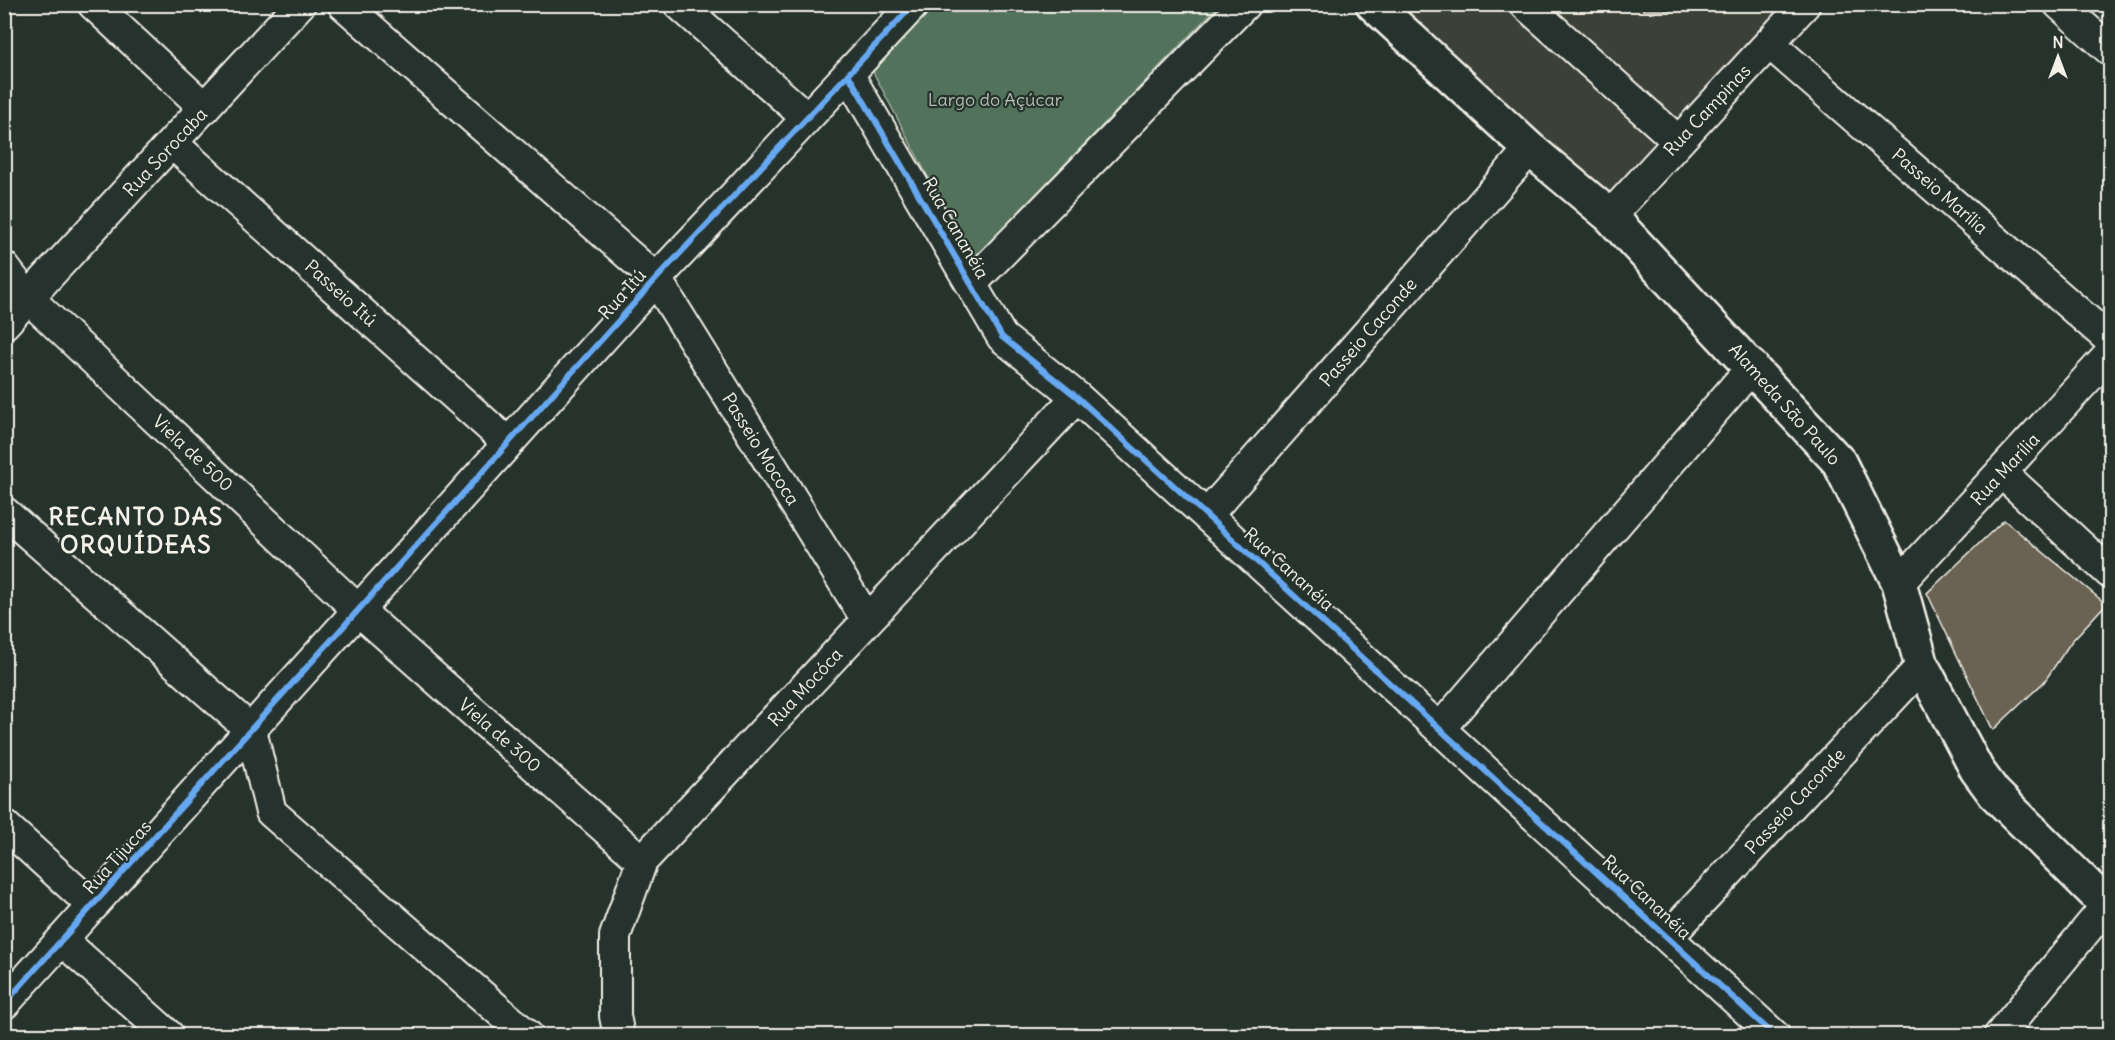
<svg xmlns="http://www.w3.org/2000/svg" width="2115" height="1040" viewBox="0 0 2115 1040" font-family="Delius,sans-serif">
	<style>
		.built { fill: #3a4138 }
		.green { fill: #52725b; stroke: #a3b2a2; stroke-width: 1.5 }
		.building { fill: #6a6252; stroke: #f4f1e8; stroke-width: 1.5 }
		.lines { fill: none; stroke-linecap: round; stroke-linejoin: round }
		.street-casing { stroke: #f4f1e8; stroke-width: 34 }
		.secondary-casing { stroke: #f4f1e8; stroke-width: 38 }
		.street { stroke: #26332d; stroke-width: 30 }
		.secondary { stroke: #26332d; stroke-width: 33 }
		.cycleway-casing { stroke: #26332d; stroke-width: 10 }
		.cycleway { stroke: #66a8f1; stroke-width: 6 }
		.labels { text-anchor: middle; dominant-baseline: central; stroke-width: 4.5; stroke-linejoin: round; paint-order: stroke }
		.park-label { font-size: 18px; fill: #b3beb0; stroke: #26332d }
		.street-label { font-size: 18px; fill: #f4f1e8; stroke: #26332d }
		.district-label { font-size: 24px; font-weight: bold; letter-spacing: 1.5px; fill: #f4f1e8; stroke: #26332d }
	</style>
	<rect width="100%" height="100%" fill="#26332d"/>
	<filter id="ink" filterUnits="userSpaceOnUse"><feTurbulence type="fractalNoise" baseFrequency=".0167" numOctaves="2"/><feDisplacementMap in="SourceGraphic" scale="12" xChannelSelector="R" yChannelSelector="G"/><feConvolveMatrix kernelMatrix="1 2 1 2 8 2 1 2 1" color-interpolation-filters="sRGB"/></filter>
	<g filter="url(#ink)">
		<path class="built" d="M1400 5H1789L1610 201Z"/>
		<path class="green" d="M933 5H1219L972 261 871 68Z"/>
		<path class="building" d="M1643 4H1707V11L1643 10Z
			M2004 520 2106 604 2071 642 2044 682 1993 730 1927 593Z"/>
		<g class="lines">
			<defs>
				<path id="street" d="M93 4 205 108
					M343 4 656 279 867 620
					M679 4 807 118
					M1525 4 1678 141
					M2059 4 2110 50
					M1769 43 2110 340
					M848 74 1002 337 1077 397 1775 1036
					M173 144 508 443
					M1610 216 1805 4
					M4 267 27 297 358 610 642 861
					M971 284 1245 4
					M4 324 300 4
					M2001 472 2110 573
					M4 512 251 730 271 812 528 1036
					M1207 515 1530 149
					M1899 583 2110 354
					M1441 727 1753 366
					M4 825 93 906
					M1668 937 1922 666
					M62 940 169 1036
					M4 1004 656 279 914 4
					M619 1036 615 1016V936L642 861 1077 397
					M1999 1036 2107 905"/>
				<path id="secondary" d="M1373 4 1530 149 1610 216 1839 462 1899 583 1922 666 1977 770 1994 793 2110 908"/>
			</defs>
			<use href="#street" class="street-casing"/>
			<use href="#secondary" class="secondary-casing"/>
			<use href="#street" class="street"/>
			<use href="#secondary" class="secondary"/>
			<defs>
				<path id="cycleway" d="M848 74 1002 337 1077 397 1775 1036
					M4 1004 656 279 914 4"/>
			</defs>
			<use href="#cycleway" class="cycleway-casing"/>
			<use href="#cycleway" class="cycleway"/>
		</g>
	</g>
	<g class="labels">
		<g class="park-label">
			<text x="995" y="99">Largo do Açúcar</text>
		</g>
		<g class="street-label">
			<text transform="translate(1707 110) rotate(-47)">Rua Campinas</text>
			<text transform="translate(165 152) rotate(-47)">Rua Sorocaba</text>
			<text transform="translate(1940 191) rotate(41)">Passeio Marília</text>
			<text transform="translate(956 228) rotate(60)">Rua Cananéia</text>
			<text transform="translate(341 293) rotate(42)">Passeio Itú</text>
			<text transform="translate(622 294) rotate(-48)">Rua Itú</text>
			<text transform="translate(1368 332) rotate(-49)">Passeio Caconde</text>
			<text transform="translate(1785 404) rotate(48)">Alameda São Paulo</text>
			<text transform="translate(761 449) rotate(58)">Passeio Mococa</text>
			<text transform="translate(193 453) rotate(43)">Viela de 500</text>
			<text transform="translate(2005 469) rotate(-47)">Rua Marília</text>
			<text transform="translate(1289 569) rotate(42)">Rua Cananéia</text>
			<text transform="translate(805 687) rotate(-47)">Rua Mocóca</text>
			<text transform="translate(500 735) rotate(41)">Viela de 300</text>
			<text transform="translate(1795 801) rotate(-47)">Passeio Caconde</text>
			<text transform="translate(117 857) rotate(-48)">Rua Tijucas</text>
			<text transform="translate(1647 897) rotate(43)">Rua Cananéia</text>
		</g>
		<g class="district-label">
			<text x="136" y="516">RECANTO DAS<tspan x="136" dy="28">ORQUÍDEAS</tspan></text>
		</g>
	</g>
	<rect width="2115" height="1040" fill="none" stroke="#26332d" stroke-width="24"/>
	<rect x="12" y="12" width="2091" height="1016" fill="none" stroke="#f4f1e8" stroke-width="2" filter="url(#ink)"/>
	<g transform="translate(2058 57)" stroke="#26332d" stroke-width="4.5" paint-order="stroke">
	<path d="M0-4.5L10 22L0 15L-10 22Z" fill="#f4f1e8"/>
	<text y="-9" font-size="16" font-weight="bold" text-anchor="middle" fill="#f4f1e8">N</text>
	</g>
</svg>
